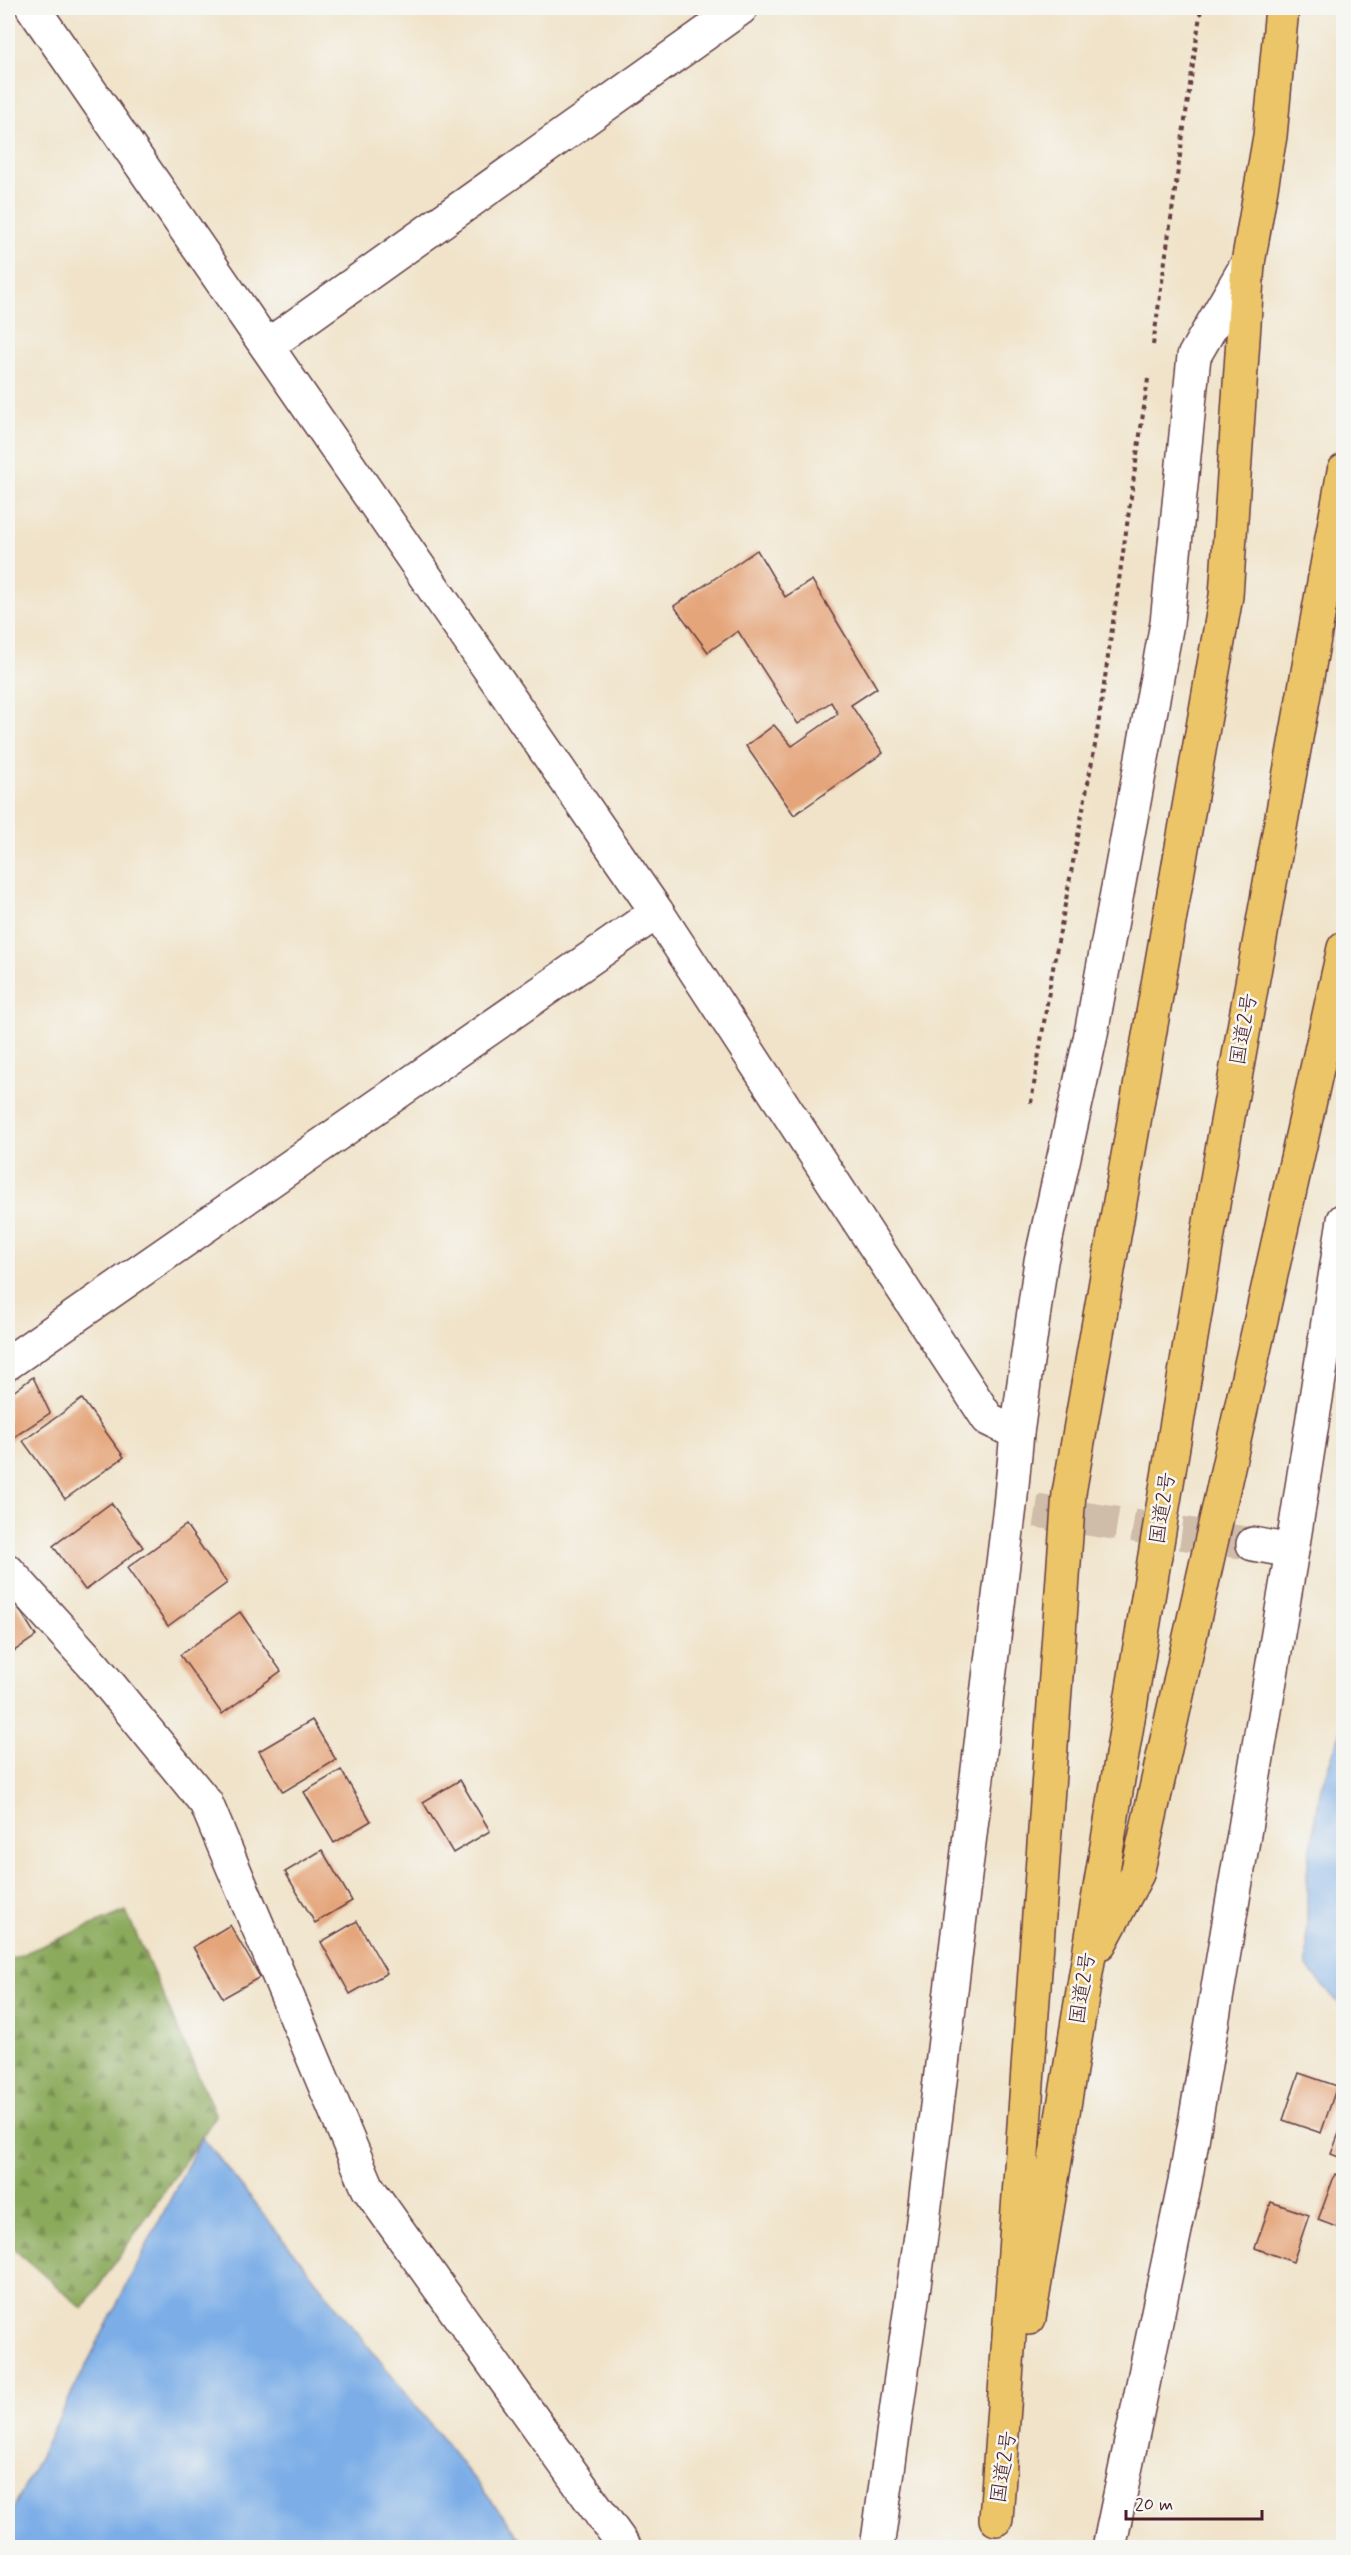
<svg xmlns="http://www.w3.org/2000/svg" width="1351" height="2555" viewBox="0 0 1351 2555" font-family="Mynerve,'Klee One',sans-serif">
	<style>
		.forest { fill: url(#forest-firs); stroke: #6a6444; stroke-width: 1.5 }
		.water { fill: #7cade7; stroke: #636689; stroke-width: 1.5 }
		.building { fill: #e5a57a }
		.lines { fill: none; stroke-linecap: round; stroke-linejoin: round }
		.minor-tunnel { stroke: #cfbca9; stroke-width: 33; stroke-dasharray: 33 16; stroke-linecap: butt }
		.minor-casing { stroke: #633c43; stroke-width: 36 }
		.highway-casing { stroke: #633c43; stroke-width: 36 }
		.path { stroke: #633c43; stroke-width: 4; stroke-dasharray: 4.5 4.5; stroke-linecap: butt }
		.minor { stroke: #fff; stroke-width: 33 }
		.highway { stroke: #edc569; stroke-width: 33 }
		.labels { text-anchor: middle; dominant-baseline: central; stroke-width: 5; stroke-linejoin: round; paint-order: stroke }
		.street-label { font-size: 21px; fill: #4a1f2b; stroke: #f6f6f2 }
	</style>
	<defs>
		<pattern id="forest-firs" width="22" height="20" patternUnits="userSpaceOnUse" patternTransform="scale(1.5)"><rect width="22" height="20" fill="#8baa5c"/><path d="M5 1l3.5 6h-7zM16 11l3.5 6h-7z" fill="#748a4c"/></pattern>
	</defs>
	<rect width="100%" height="100%" fill="#f6f6f2"/>
	<filter id="ink" filterUnits="userSpaceOnUse"><feTurbulence type="fractalNoise" baseFrequency=".0167" numOctaves="2"/><feDisplacementMap in="SourceGraphic" scale="12" xChannelSelector="R" yChannelSelector="G"/><feConvolveMatrix kernelMatrix="1 2 1 2 8 2 1 2 1" color-interpolation-filters="sRGB"/></filter>
	<filter id="wash" filterUnits="userSpaceOnUse"><feTurbulence type="fractalNoise" baseFrequency=".008" numOctaves="4" result="noise"/><feDisplacementMap in="SourceGraphic" scale="24" xChannelSelector="R" yChannelSelector="G"/><feGaussianBlur stdDeviation="1.35" result="paint"/><feColorMatrix in="noise" values="0 0 0 0 0 0 0 0 0 0 0 0 0 0 0 0 0 1.4 0 .05"/><feComposite in="paint" operator="in"/></filter>
	<g filter="url(#wash)">
		<rect width="100%" height="100%" fill="#f0e3c9"/>
		<path class="forest" d="M126 1911 216 2116 83 2309 8 2244V1960Z"/>
		<path class="water" d="M1343 1726V2008L1307 1967V1872L1321 1787Z
			M202 2137 528 2547H8V2519Z"/>
		<g id="blocks">
			<path class="building" d="M757 550 785 597 812 580 877 688 851 705 883 753 794 815 746 746 774 725 792 746 838 714 831 702 798 724 738 631 708 652 674 606Z
				M33 1377 50 1413 8 1441V1396Z
				M82 1399 124 1457 65 1499 23 1441Z
				M111 1503 143 1547 85 1590 53 1546Z
				M186 1525 227 1583 168 1626 127 1568Z
				M8 1591 36 1636 8 1655Z
				M240 1612 281 1671 222 1714 180 1655Z
				M312 1720 336 1760 283 1792 259 1751Z
				M341 1770 371 1821 334 1843 304 1792Z
				M460 1780 490 1831 453 1853 423 1802Z
				M322 1850 352 1901 315 1923 285 1872Z
				M357 1921 387 1973 350 1994 321 1942Z
				M230 1925 260 1977 223 1998 193 1947Z
				M1299 2073 1337 2086 1321 2133 1283 2120Z
				M1343 2123H1344V2159L1331 2154Z
				M1335 2174 1344 2178V2230L1318 2220Z
				M1271 2202 1309 2215 1293 2262 1255 2248Z"/>
		</g>
	</g>
	<g filter="url(#ink)">
		<use href="#blocks" fill-opacity="0" stroke="#633c43" stroke-width="1.5"/>
		<g class="lines">
			<path class="minor-tunnel" d="M1036 1511 1253 1544"/>
			<defs>
				<path id="minor" d="M33 8 657 912 988 1419 1017 1433
					M267 346 741 8
					M8 1363 657 912
					M1253 1544 1292 1551
					M8 1571 94 1666 206 1803 368 2188 625 2548
					M877 2548 923 2221 1010 1506 1017 1433 1041 1261 1090 1039 1167 623 1194 356 1248 263
					M1109 2548 1185 2182 1292 1551 1344 1220"/>
				<path id="highway" d="M1100 1943 1137 1874 1344 948
					M1029 2318 1221 1156 1344 471
					M996 2519 1069 1493 1226 596 1248 263 1270 136 1282 8"/>
			</defs>
			<use href="#minor" class="minor-casing"/>
			<use href="#highway" class="highway-casing"/>
			<path class="path" d="M1153 345 1201 8
				M1031 1103 1051 979 1096 740 1148 379"/>
			<use href="#minor" class="minor"/>
			<use href="#highway" class="highway"/>
		</g>
	</g>
	<g class="labels">
		<g class="street-label">
			<text transform="translate(1244 1029) rotate(-80)">国道2号</text>
			<text transform="translate(1163 1508) rotate(-81)">国道2号</text>
			<text transform="translate(1083 1988) rotate(-81)">国道2号</text>
			<text transform="translate(1004 2467) rotate(-81)">国道2号</text>
		</g>
	</g>
	<rect width="1351" height="2555" fill="none" stroke="#f6f6f2" stroke-width="30"/>
	<path d="M1126 2510v9h136v-9" fill="none" stroke="#4a1f2b" stroke-width="3"/>
	<text x="1135" y="2510" font-size="18" fill="#4a1f2b" stroke="#f6f6f2" stroke-width="4.5" paint-order="stroke">20 m</text>
</svg>
